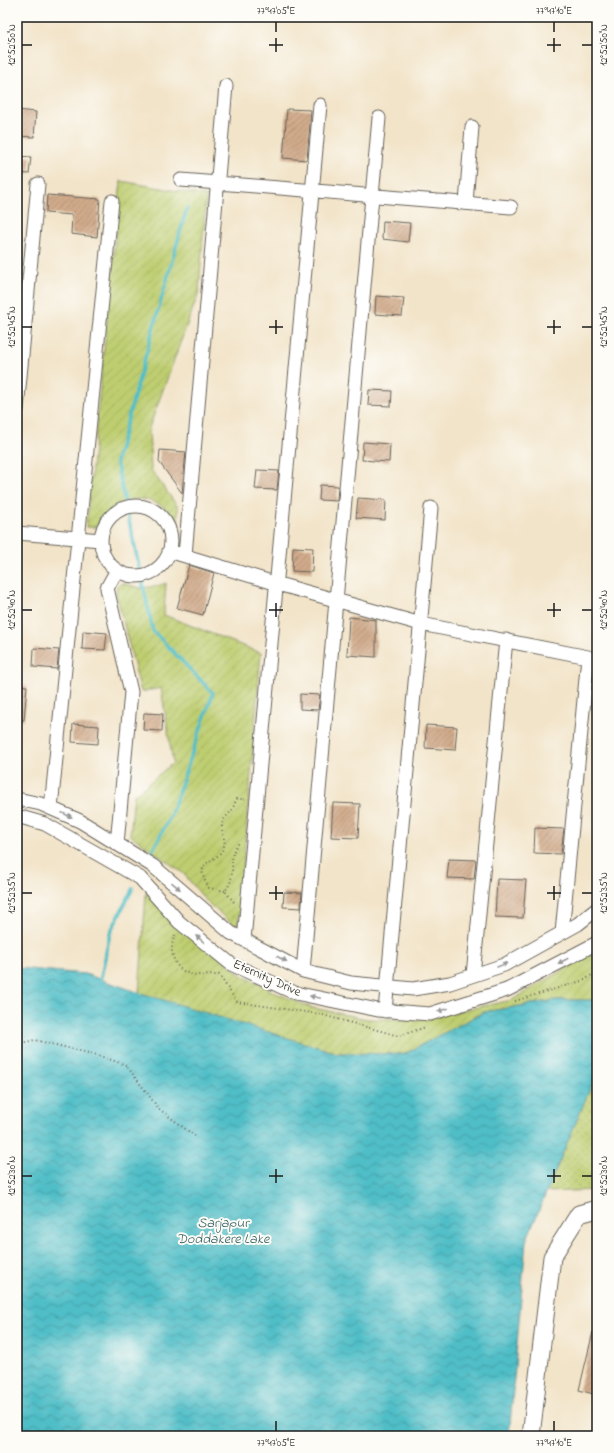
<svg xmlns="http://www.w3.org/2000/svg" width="614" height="1453" viewBox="0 0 614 1453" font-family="'Indie Flower',sans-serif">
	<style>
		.grass { fill: url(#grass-dots); stroke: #6c7446 }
		.garden { fill: url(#garden-furrows); stroke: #6c7446 }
		.water { fill: url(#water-waves); stroke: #366d72 }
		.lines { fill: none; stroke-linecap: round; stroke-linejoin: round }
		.stream { stroke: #50bec7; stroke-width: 3.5 }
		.building { fill: url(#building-hatch) }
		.minor-casing { stroke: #676259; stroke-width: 15 }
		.major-casing { stroke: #676259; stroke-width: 19 }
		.path { stroke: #676259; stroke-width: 2; stroke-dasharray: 1 3; stroke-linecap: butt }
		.minor { stroke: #fff; stroke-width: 13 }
		.major { stroke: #fff; stroke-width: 17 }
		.oneway { fill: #999 }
		.ticks { fill: none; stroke: #1c1c1c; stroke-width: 1.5 }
		.labels { text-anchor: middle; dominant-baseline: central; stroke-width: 4; stroke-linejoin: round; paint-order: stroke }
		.street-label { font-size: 13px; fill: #1c1c1c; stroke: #fdfcf7 }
		.water-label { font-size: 14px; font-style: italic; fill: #315d60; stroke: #fdfcf7 }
		.neatline { fill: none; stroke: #1c1c1c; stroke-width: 1.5 }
		.ticks-label { font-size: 10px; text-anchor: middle; fill: #1c1c1c }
	</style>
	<defs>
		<pattern id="grass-dots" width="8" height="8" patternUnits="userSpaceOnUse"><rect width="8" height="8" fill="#bdcd70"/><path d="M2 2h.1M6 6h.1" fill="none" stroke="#a2af60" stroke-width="1.8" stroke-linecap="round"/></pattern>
		<pattern id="garden-furrows" width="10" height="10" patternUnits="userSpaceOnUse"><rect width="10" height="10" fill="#bdcd70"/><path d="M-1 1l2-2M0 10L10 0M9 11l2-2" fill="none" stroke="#a2af60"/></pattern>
		<pattern id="water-waves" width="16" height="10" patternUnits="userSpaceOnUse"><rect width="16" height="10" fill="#50bec7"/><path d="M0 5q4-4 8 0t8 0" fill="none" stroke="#429aa1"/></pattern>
		<pattern id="building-hatch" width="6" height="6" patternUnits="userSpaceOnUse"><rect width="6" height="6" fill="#d1ab8b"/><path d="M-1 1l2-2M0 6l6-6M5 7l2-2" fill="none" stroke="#a98a71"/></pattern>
	</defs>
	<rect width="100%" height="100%" fill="#fdfcf7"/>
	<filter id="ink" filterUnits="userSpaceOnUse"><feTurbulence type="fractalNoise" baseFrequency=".025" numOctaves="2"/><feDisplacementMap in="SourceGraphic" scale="8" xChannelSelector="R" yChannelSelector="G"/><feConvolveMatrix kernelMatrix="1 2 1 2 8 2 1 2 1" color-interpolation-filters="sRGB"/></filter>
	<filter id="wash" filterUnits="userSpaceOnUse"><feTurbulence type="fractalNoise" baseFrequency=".012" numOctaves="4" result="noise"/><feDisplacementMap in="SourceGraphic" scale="16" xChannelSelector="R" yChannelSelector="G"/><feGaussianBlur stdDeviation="0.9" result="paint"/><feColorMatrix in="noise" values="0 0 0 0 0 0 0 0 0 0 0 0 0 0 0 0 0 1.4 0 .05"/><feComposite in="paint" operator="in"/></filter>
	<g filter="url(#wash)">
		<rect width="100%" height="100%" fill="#f2e4c9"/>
		<path class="grass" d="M597 1072V1190L546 1192Z"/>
		<path class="garden" d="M121 181 206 196 199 292 149 428 151 470 178 507V522C156 490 115 492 97 527H86Z
			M122 583 140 588 157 586 166 583 164 615 261 653 238 929 207 902 183 873 130 835 134 795 173 763 161 688 141 692 116 593 117 586Z
			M146 893 241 975 278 994 313 1008 367 1019H420L512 1000 597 950V1000H556L484 1012 404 1054 337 1053 139 993Z"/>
		<path class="water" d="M17 968 85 974 134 991 337 1053 404 1054 484 1012 556 1000H597V1072L526 1241 509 1436H17Z"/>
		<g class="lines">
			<path class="stream" d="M152 851 170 817 213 693 153 631 116 461 187 208
				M100 982 110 933 133 888"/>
		</g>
		<g id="blocks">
			<path class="building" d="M287 109 311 110 307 160 283 158Z
				M17 110 36 112 34 137 17 136Z
				M17 156 31 157 29 174 17 173Z
				M47 195 100 199 97 237 71 234 72 215 46 213Z
				M383 221 410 223 408 242 382 239Z
				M376 296 404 298 402 316 375 314Z
				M369 390 392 391 391 406 368 405Z
				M363 442 390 444 389 462 362 460Z
				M160 450 186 452 182 493 159 462Z
				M257 470 279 471 277 490 255 489Z
				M320 485 338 486 337 501 319 500Z
				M358 498 386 500 385 520 356 518Z
				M293 547 313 548 312 572 292 571Z
				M189 565 214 573 203 615 177 608Z
				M349 617 376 620V657L347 655Z
				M83 631 107 633 105 650 82 649Z
				M34 648 59 650 57 669 33 667Z
				M17 685 27 686 24 720H17Z
				M300 694 320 695 318 710 300 709Z
				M144 713 163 714 162 731 143 730Z
				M73 724 99 726 98 744 72 742Z
				M426 725 457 727 455 750 425 748Z
				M333 803 360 804 358 838 331 837Z
				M535 828 564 829 561 854 534 853Z
				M449 859 476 860 474 879 447 878Z
				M497 879 526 880 523 918 495 917Z
				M284 892 302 893 301 908 283 907Z
				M593 1332 597 1333V1395L579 1390Z"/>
		</g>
	</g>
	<g filter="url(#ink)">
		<use href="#blocks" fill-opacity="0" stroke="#676259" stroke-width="1"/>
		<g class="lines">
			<defs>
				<path id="minor" d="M181 180 511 207
					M466 203 472 127
					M17 409 38 184
					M101 541a35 35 0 1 1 70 0a35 35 0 1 1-70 0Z
					M17 533 101 540
					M169 551 278 584 421 624 588 657 562 933
					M185 555 226 86
					M117 570 107 588 131 692 117 844
					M17 799 41 804 80 821 153 866 231 933 303 971 351 983 413 989 450 983 504 965 578 924 597 909
					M51 808 112 201
					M17 816 45 824 140 878 179 922 231 964 295 993 378 1010 430 1014 507 990 597 943
					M244 940 320 105
					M303 971 379 118
					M473 975 506 640
					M385 1011 431 508"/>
				<path id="major" d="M531 1436 552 1257 579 1214 597 1209"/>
			</defs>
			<use href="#minor" class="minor-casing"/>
			<use href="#major" class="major-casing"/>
			<path class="path" d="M225 891 209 888C190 857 218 866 224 846 226 840 222 834 222 828 221 819 228 816 232 810 234 806 235 802 237 799H245
				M234 902 225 891C240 872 224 857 240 842
				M175 935C168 950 173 969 190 974 199 976 209 975 219 975L237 1002 319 1014 399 1036 426 1027
				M515 1001 585 980 597 971
				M17 1044 35 1040 97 1055 126 1065 159 1109 195 1136"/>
			<use href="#minor" class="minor"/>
			<use href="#major" class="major"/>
		</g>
		<defs><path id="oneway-solid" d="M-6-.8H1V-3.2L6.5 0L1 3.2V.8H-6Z"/></defs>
		<g class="oneway">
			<use href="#oneway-solid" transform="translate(67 815) rotate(25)"/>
			<use href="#oneway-solid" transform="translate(176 886) rotate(40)"/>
			<use href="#oneway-solid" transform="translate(200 939) rotate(-141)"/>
			<use href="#oneway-solid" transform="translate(282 959) rotate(28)"/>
			<use href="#oneway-solid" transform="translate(563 961) rotate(152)"/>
			<use href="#oneway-solid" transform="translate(502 965) rotate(-22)"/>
			<use href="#oneway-solid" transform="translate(315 997) rotate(-168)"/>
			<use href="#oneway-solid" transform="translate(443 1010) rotate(163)"/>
		</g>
	</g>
	<path class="ticks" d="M276 22V32M554 22V32M276 38V52M554 38V52M22 45H32M269 45H283M547 45H561M582 45H592M276 320V334M554 320V334M22 327H32M269 327H283M547 327H561M582 327H592M276 603V617M554 603V617M22 610H32M269 610H283M547 610H561M582 610H592M276 886V900M554 886V900M22 893H32M269 893H283M547 893H561M582 893H592M276 1169V1183M554 1169V1183M22 1176H32M269 1176H283M547 1176H561M582 1176H592M276 1421V1431M554 1421V1431"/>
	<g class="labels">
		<g class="street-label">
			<text transform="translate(267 978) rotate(24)">Eternity Drive</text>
		</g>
		<g class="water-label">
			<text x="223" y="1223">Sarjapur<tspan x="223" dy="16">Doddakere Lake</tspan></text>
		</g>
	</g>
	<rect width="614" height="1453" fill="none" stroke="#fdfcf7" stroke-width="44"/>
	<rect x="22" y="22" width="570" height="1409" class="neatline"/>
	<g class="ticks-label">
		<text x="276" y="14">77°47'05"E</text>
		<text x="554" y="14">77°47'10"E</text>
		<text transform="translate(11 45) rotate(-90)" y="4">12°52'50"N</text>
		<text transform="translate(603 45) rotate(-90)" y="4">12°52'50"N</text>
		<text transform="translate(11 327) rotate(-90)" y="4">12°52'45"N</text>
		<text transform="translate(603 327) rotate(-90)" y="4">12°52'45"N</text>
		<text transform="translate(11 610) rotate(-90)" y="4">12°52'40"N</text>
		<text transform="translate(603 610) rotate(-90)" y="4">12°52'40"N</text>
		<text transform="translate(11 893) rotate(-90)" y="4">12°52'35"N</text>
		<text transform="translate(603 893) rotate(-90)" y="4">12°52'35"N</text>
		<text transform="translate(11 1176) rotate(-90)" y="4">12°52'30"N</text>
		<text transform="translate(603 1176) rotate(-90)" y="4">12°52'30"N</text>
		<text x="276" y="1446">77°47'05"E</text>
		<text x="554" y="1446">77°47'10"E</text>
	</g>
</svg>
